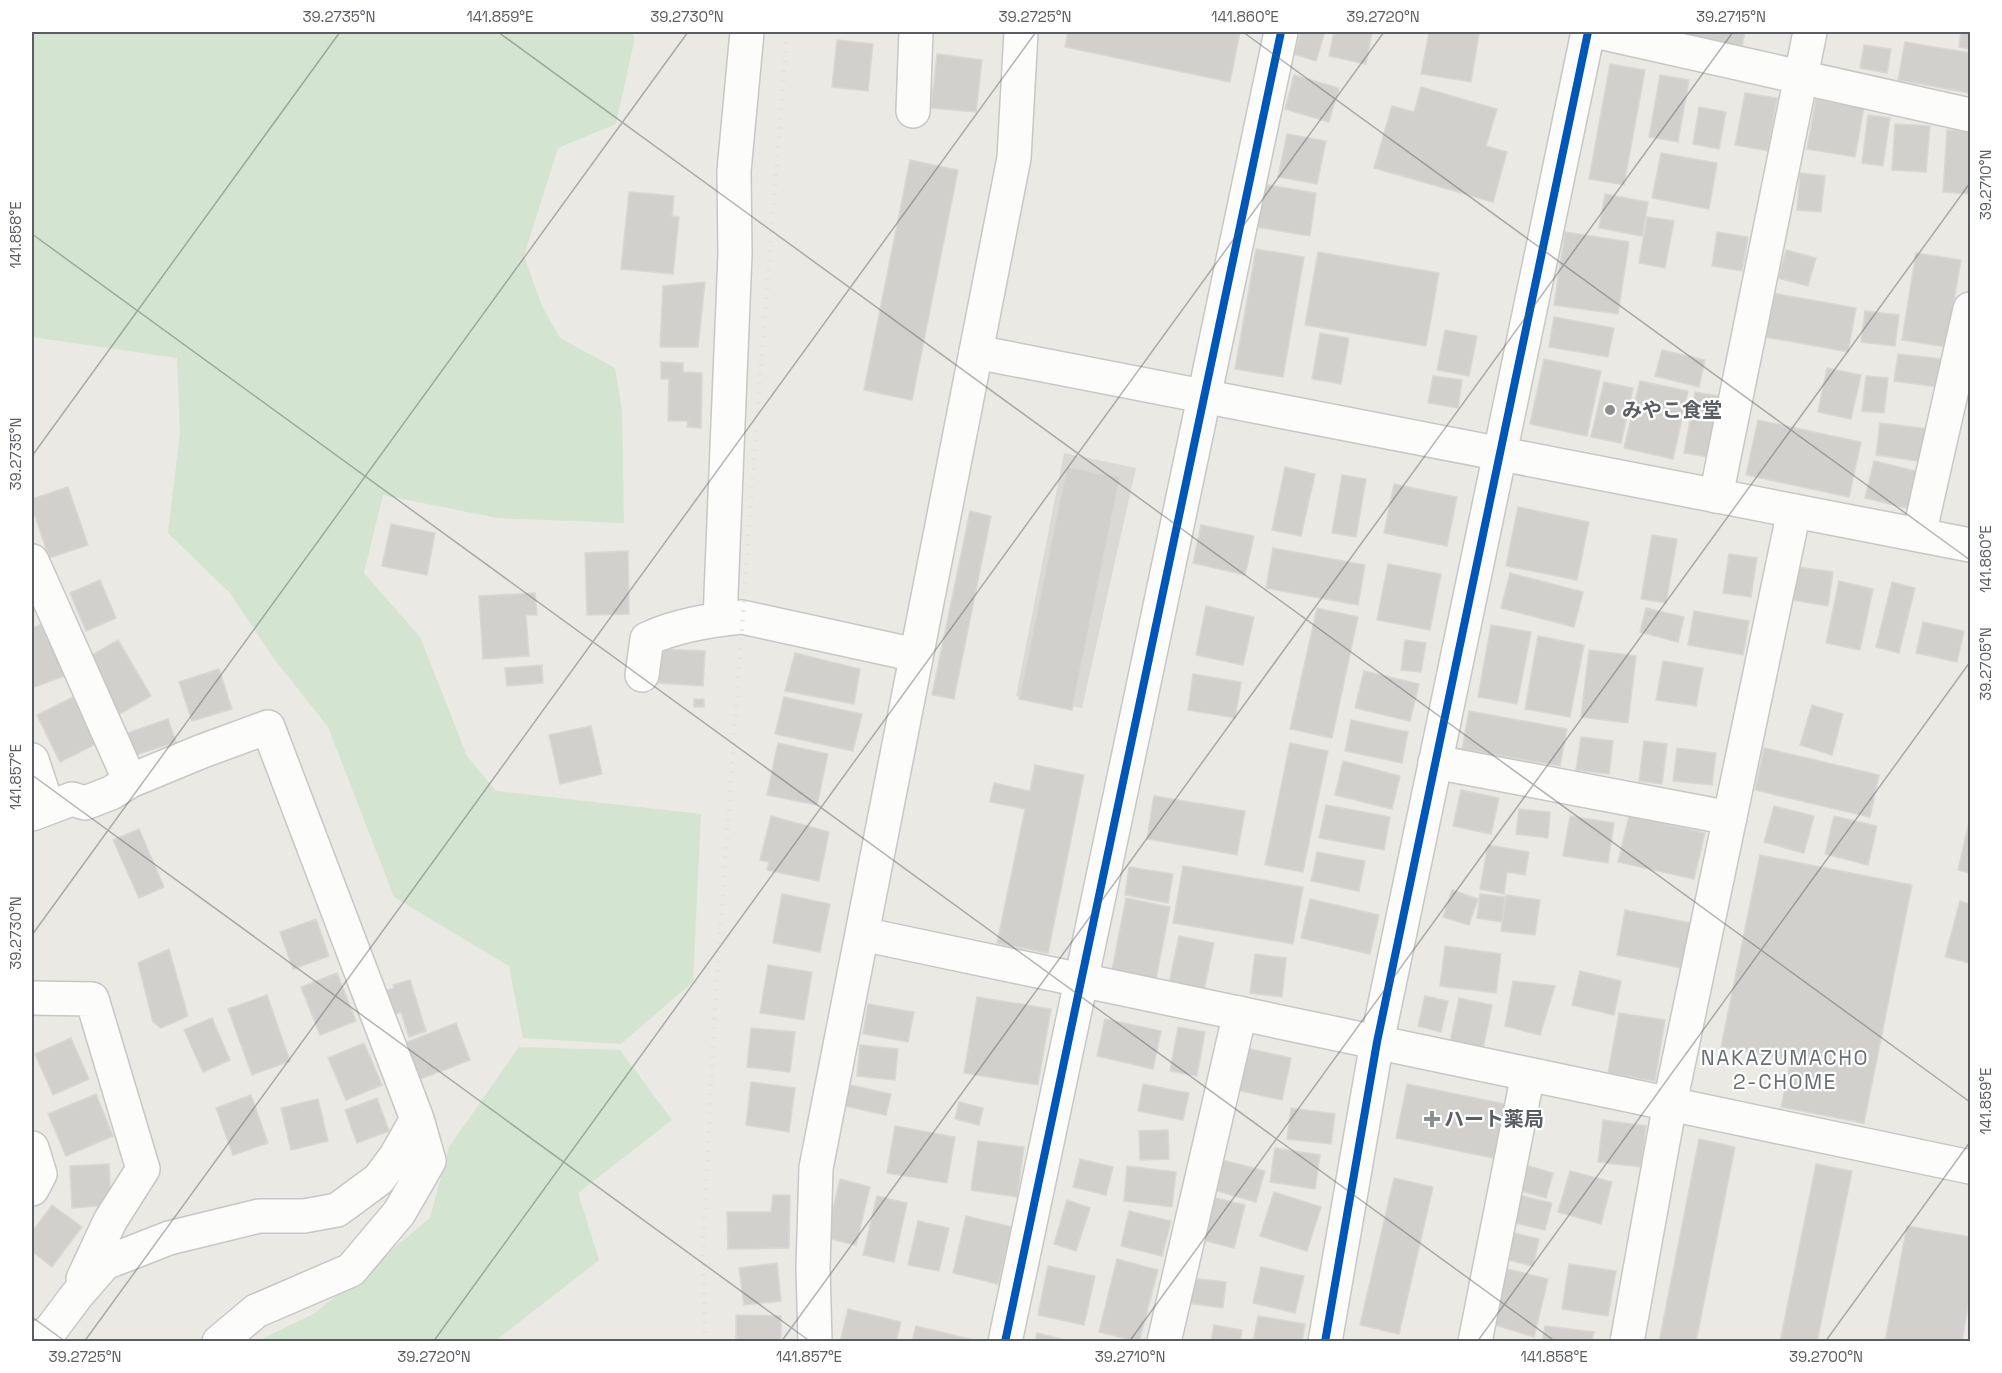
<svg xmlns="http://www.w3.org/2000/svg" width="2002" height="1373" viewBox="0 0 2002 1373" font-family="'Space Grotesk','Noto Sans JP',sans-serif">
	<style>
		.industrial { fill: #dbd9d5 }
		.green { fill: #d3e5d0 }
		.building { fill: #d1d0cd; stroke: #d9d7d4; stroke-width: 1.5 }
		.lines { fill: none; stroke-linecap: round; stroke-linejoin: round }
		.minor-casing { stroke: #c6c7c6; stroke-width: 36 }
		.tertiary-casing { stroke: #c6c7c6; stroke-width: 36 }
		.minor { stroke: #fcfcfb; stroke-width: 33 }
		.tertiary { stroke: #fcfcfb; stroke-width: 33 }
		.rail { stroke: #e2e2e1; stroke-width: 4.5; stroke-dasharray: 1.5 8; stroke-linecap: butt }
		.cycleway-casing { stroke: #fff; stroke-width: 11 }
		.cycleway { stroke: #0057b8; stroke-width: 8 }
		.ticks { fill: none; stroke: #5a5d61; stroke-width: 1.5; stroke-opacity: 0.45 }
		.poi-dot { fill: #8c8e8f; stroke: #fff; stroke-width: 2 }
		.labels { text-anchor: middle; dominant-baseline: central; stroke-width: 4.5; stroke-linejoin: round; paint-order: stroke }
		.poi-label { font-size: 20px; font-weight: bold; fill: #5a5d61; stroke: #fff; text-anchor: start }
		.neighbourhood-label { font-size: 21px; letter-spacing: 1.5px; fill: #6b6f73; stroke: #fff }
		.neatline { fill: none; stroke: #5a5d61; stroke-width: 2 }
		.ticks-label { font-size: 15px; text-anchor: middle; fill: #5a5d61 }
	</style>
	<rect width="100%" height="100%" fill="#eae9e4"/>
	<path class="industrial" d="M1064 453 1136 468 1082 708 1016 696Z"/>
	<path class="green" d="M32 32H633L634 42 616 124 558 148 524 256 542 306 560 338 615 368 622 410 624 523 497 518 383 495 364 573 420 637 467 756 496 791 701 814 693 982 621 1044 523 1038 509 966 394 897 328 727 275 660 230 593 168 533 180 433 177 358 32 337Z
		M519 1047 620 1050 672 1120 578 1193 599 1260 495 1341 256 1342 315 1313 430 1218 449 1147Z"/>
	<path class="building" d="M1068 32H1240L1230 82 1065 47Z
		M1301 32H1325L1316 61 1294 54Z
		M1334 32H1372L1366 64 1329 56Z
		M1429 32H1463L1479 34 1471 82 1421 74Z
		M1691 32H1745L1742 47 1690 36Z
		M1961 32H1970V49L1959 47Z
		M837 40 873 44 868 91 832 87Z
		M1905 42 1970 53V93L1898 80Z
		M1864 45 1891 49 1887 73 1860 68Z
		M937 54 982 60 976 112 931 108Z
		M1610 64 1645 70 1624 185 1589 179Z
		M1294 75 1339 88 1329 122 1285 109Z
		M1660 75 1689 80 1678 142 1649 137Z
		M1421 87 1497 109 1486 146 1507 152 1493 202 1374 168 1392 106 1414 112Z
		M1745 93 1777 98 1768 151 1735 145Z
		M1816 99 1864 107 1855 157 1807 149Z
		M1699 107 1726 112 1719 149 1693 144Z
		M1868 115 1890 118 1883 166 1862 163Z
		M1895 124 1930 126 1926 172 1892 170Z
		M1947 130 1970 132V194L1943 192Z
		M1287 134 1326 141 1317 184 1278 177Z
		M1661 153 1717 163 1709 209 1652 198Z
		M910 160 958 170 912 400 864 390Z
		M1800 173 1825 176 1821 212 1797 210Z
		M1263 184 1316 193 1310 236 1256 227Z
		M629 192 674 196 672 216 679 217 673 274 621 269Z
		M1605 194 1648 202 1642 236 1599 228Z
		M1647 217 1674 221 1665 268 1639 263Z
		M1565 232 1629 242 1618 314 1554 305Z
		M1717 232 1748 237 1742 271 1712 266Z
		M1256 249 1304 257 1283 377 1235 369Z
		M1786 250 1816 258 1808 286 1778 278Z
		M1318 252 1439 273 1426 346 1305 325Z
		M1916 253 1961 260 1946 347 1902 340Z
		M705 282 698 347H660L663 286Z
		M1773 293 1856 308 1848 352 1765 337Z
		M1865 311 1899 315 1895 346 1861 342Z
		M1554 317 1614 328 1608 357 1549 347Z
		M1445 330 1477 336 1469 376 1437 370Z
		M1320 333 1349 338 1341 384 1312 379Z
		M1662 350 1705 360 1699 387 1655 376Z
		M1898 354 1941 359 1937 387 1894 381Z
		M1544 359 1601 371 1587 436 1530 424Z
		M661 362 683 363V372L702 373 701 428 687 427 688 421H668L669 379H661Z
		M1827 368 1861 375 1851 419 1818 412Z
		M1433 376 1462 380 1458 408 1428 403Z
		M1866 376 1888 378 1884 413 1862 411Z
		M1640 381 1688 391 1673 459 1624 448Z
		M1604 382 1633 388 1621 443 1591 437Z
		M1695 392 1719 396 1708 457 1684 453Z
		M1758 420 1861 442 1849 497 1746 475Z
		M1880 423 1929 429 1924 462 1876 455Z
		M1874 461 1920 472 1911 509 1865 498Z
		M1067 467 1120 477 1072 710 1019 699Z
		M1285 467 1315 474 1301 536 1272 530Z
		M1342 475 1366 479 1356 537 1332 533Z
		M1394 484 1457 497 1447 546 1384 533Z
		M68 487 88 545 49 558 32 507V499Z
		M1518 507 1589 522 1577 580 1506 566Z
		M970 511 991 516 954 699 932 695Z
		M391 524 435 533 427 575 382 566Z
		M1201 525 1254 536 1245 575 1193 563Z
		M1652 535 1677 539 1666 603 1641 599Z
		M1273 548 1365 565 1358 605 1266 588Z
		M628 551 629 614 587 615 585 553Z
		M1729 554 1757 558 1751 597 1723 593Z
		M1388 564 1441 574 1430 630 1377 620Z
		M1797 567 1833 572 1828 606 1791 600Z
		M1510 573 1583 592 1574 627 1501 608Z
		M100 580 116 618 86 631 70 593Z
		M1839 581 1873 589 1860 650 1826 643Z
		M1892 582 1915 588 1899 653 1876 647Z
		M535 593 537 615H526L529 656 483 659 479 596Z
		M1206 606 1254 617 1243 665 1196 655Z
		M1317 608 1358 617 1332 738 1290 729Z
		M1646 608 1684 617 1678 642 1640 632Z
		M1694 611 1749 621 1743 655 1688 645Z
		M1923 622 1964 631 1957 662 1916 653Z
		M44 623 64 676 32 688V628Z
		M1491 625 1531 632 1517 704 1478 697Z
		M1538 636 1584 645 1570 717 1525 709Z
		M118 640 151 696 118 715 85 659Z
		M1405 640 1426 643 1421 672 1401 670Z
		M661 649 705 651 703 686 659 683Z
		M1589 650 1636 656 1628 723 1581 717Z
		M795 653 860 669 854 704 785 691Z
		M1663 661 1703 668 1696 706 1656 700Z
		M542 665 543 683 507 686 505 668Z
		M219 669 232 709 192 721 179 682Z
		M1364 671 1419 684 1410 721 1355 708Z
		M1193 674 1241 682 1235 718 1188 710Z
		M77 695 100 742 60 762 37 715Z
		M784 697 862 714 853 751 775 734Z
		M694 699H704V707H694Z
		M1812 705 1843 714 1832 755 1800 745Z
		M1469 711 1567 729 1560 766 1462 749Z
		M168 719 176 742 132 756 125 734Z
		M1351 720 1408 732 1402 763 1345 751Z
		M591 726 602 774 560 784 549 735Z
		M1581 737 1613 741 1609 774 1576 770Z
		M1644 741 1667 744 1662 784 1639 781Z
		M778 743 828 754 817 805 767 795Z
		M1290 743 1328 751 1303 872 1265 865Z
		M1677 748 1716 753 1712 785 1673 781Z
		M1764 748 1879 775 1870 817 1755 790Z
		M1343 761 1400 776 1392 809 1335 795Z
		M1035 765 1084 775 1048 953 997 943 1025 809 990 802 994 783 1030 791Z
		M1461 790 1499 798 1491 834 1453 826Z
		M1154 796 1245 811 1237 855 1147 839Z
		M1326 805 1390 817 1384 850 1319 838Z
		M1774 806 1814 816 1804 853 1764 842Z
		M1519 809 1550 812 1548 838 1516 834Z
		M771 816 829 832 819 881 767 870 769 862 760 860Z
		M1570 816 1614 823 1608 863 1563 856Z
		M1629 816 1705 833 1694 879 1618 862Z
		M1834 816 1877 826 1868 865 1825 854Z
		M1970 818V873L1958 870Z
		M139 829 164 887 139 898 113 840Z
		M1488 845 1529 852 1525 875 1507 872 1504 894 1480 889Z
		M1317 852 1365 861 1359 891 1311 881Z
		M1760 855 1912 885 1864 1123 1781 1107 1791 1060 1721 1047Z
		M1183 866 1303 887 1293 944 1173 923Z
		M1129 867 1173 874 1168 903 1125 895Z
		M1452 890 1478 899 1469 925 1443 917Z
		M782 894 830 904 820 952 773 943Z
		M1480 894 1505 897 1502 922 1477 918Z
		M1506 895 1540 900 1535 935 1501 931Z
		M1126 898 1170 907 1156 979 1112 970Z
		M1310 899 1379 915 1370 954 1301 938Z
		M1960 901 1970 904V963L1945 957Z
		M1625 910 1692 923 1682 968 1617 955Z
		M316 919 329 956 293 969 280 932Z
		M1179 936 1214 943 1204 990 1169 983Z
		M1445 946 1501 954 1496 993 1440 986Z
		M169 949 188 1016 161 1028 153 1022 138 963Z
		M1255 954 1286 958 1282 997 1250 993Z
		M768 965 812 972 804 1020 760 1013Z
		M1580 971 1621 981 1614 1015 1572 1005Z
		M337 973 356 1021 320 1035 301 987Z
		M410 980 426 1031 409 1037 401 1012 389 1016 382 992 394 988 393 985Z
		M1513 981 1555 986 1540 1035 1505 1026Z
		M267 995 290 1061 252 1075 228 1009Z
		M1425 996 1448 1001 1441 1032 1418 1026Z
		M977 997 1051 1009 1038 1085 964 1073Z
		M1459 998 1492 1005 1483 1049 1450 1042Z
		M868 1004 914 1012 908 1042 863 1034Z
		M1619 1013 1665 1020 1655 1081 1608 1073Z
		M212 1018 230 1060 203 1072 184 1030Z
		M1105 1019 1161 1031 1153 1069 1097 1056Z
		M456 1023 470 1060 418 1080 405 1043Z
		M1178 1027 1205 1032 1197 1076 1170 1071Z
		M751 1028 795 1032 790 1072 747 1067Z
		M71 1038 89 1079 53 1095 35 1054Z
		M364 1043 382 1085 346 1100 328 1058Z
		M860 1045 898 1049 895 1080 857 1076Z
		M1241 1047 1291 1058 1282 1100 1232 1089Z
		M751 1082 795 1088 789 1132 746 1125Z
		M1143 1084 1189 1093 1183 1120 1138 1111Z
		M1407 1084 1505 1104 1494 1158 1396 1138Z
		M850 1085 891 1094 886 1115 845 1106Z
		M96 1094 113 1136 66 1156 48 1114Z
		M251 1095 268 1143 233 1155 216 1108Z
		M377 1098 389 1131 357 1143 345 1110Z
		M318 1099 328 1141 291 1150 281 1108Z
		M959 1102 983 1108 979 1125 955 1119Z
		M1291 1108 1335 1114 1331 1144 1287 1139Z
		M1603 1120 1646 1126 1641 1167 1598 1162Z
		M895 1126 955 1137 947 1183 887 1173Z
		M1168 1130 1169 1159 1140 1160 1139 1131Z
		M1699 1139 1735 1147 1696 1342H1659Z
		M978 1141 1024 1147 1017 1197 971 1190Z
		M1275 1148 1320 1155 1315 1189 1270 1182Z
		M1215 1158 1265 1171 1256 1202 1207 1188Z
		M1080 1159 1113 1167 1106 1195 1073 1187Z
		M109 1164 111 1205 72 1208 70 1166Z
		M1521 1164 1553 1173 1546 1198 1514 1189Z
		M1816 1164 1852 1171 1817 1342H1780Z
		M1127 1166 1176 1172 1172 1207 1124 1201Z
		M1570 1171 1612 1182 1601 1224 1558 1212Z
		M1394 1178 1433 1187 1399 1334 1360 1325Z
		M840 1179 870 1187 856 1245 826 1238Z
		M1274 1192 1321 1207 1307 1251 1260 1236Z
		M1510 1193 1552 1203 1545 1230 1503 1220Z
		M773 1195H790L789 1248 728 1249 727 1212H771Z
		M877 1196 907 1203 894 1262 863 1255Z
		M1208 1196 1245 1205 1234 1248 1198 1239Z
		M1067 1200 1090 1208 1076 1251 1054 1244Z
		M52 1205 82 1227 52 1267 32 1251V1232Z
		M1129 1211 1171 1221 1162 1256 1121 1246Z
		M966 1216 1012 1227 998 1284 953 1273Z
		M918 1221 949 1228 939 1271 908 1265Z
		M1907 1226 1970 1237V1295L1962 1342H1885Z
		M1506 1231 1539 1239 1533 1266 1499 1258Z
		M1117 1259 1158 1270 1139 1342 1099 1332Z
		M777 1263 781 1301 744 1305 739 1268Z
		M1569 1264 1616 1271 1608 1316 1562 1309Z
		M1048 1266 1095 1276 1084 1325 1038 1315Z
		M1261 1267 1304 1276 1295 1313 1253 1303Z
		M1507 1269 1548 1279 1534 1337 1492 1324Z
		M1190 1278 1226 1282 1223 1308 1187 1303Z
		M848 1309 901 1322 896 1342H840Z
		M736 1315 781 1316V1342H736Z
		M1258 1316 1305 1324 1302 1342H1253Z
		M1214 1325 1242 1330 1240 1342H1211Z
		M916 1326 982 1342H912Z
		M1545 1326 1594 1332 1592 1342H1542Z
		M1037 1333 1074 1342H1035Z"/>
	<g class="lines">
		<defs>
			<path id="minor" d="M1599 32 1970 115
				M913 111 916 32
				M1716 496 1810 32
				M1919 535 1970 309
				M32 561 130 781
				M720 619 735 254 734 171 747 32
				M642 675 647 639C677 625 710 620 742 617L916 655
				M32 760 48 808
				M1435 762 1730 818
				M32 814 72 799 85 803 111 793 130 781 200 752 268 727 417 1119 396 1156 379 1179 337 1210 304 1216H259L169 1238 105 1263 77 1295 50 1331 32 1342
				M862 934 1970 1167
				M32 998 92 999 143 1169 110 1221 83 1279
				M32 1148 40 1174 32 1189
				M219 1342 256 1311 351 1270 399 1213 429 1161 417 1119
				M815 1342 813 1268 816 1168 1014 158 1021 32
				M1005 1342 1281 32
				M1164 1342 1240 1013
				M1475 1342 1528 1074
				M1627 1342 1670 1103 1794 511"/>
			<path id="tertiary" d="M976 352 1970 545
				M1325 1342 1377 1042 1588 32"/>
		</defs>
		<use href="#minor" class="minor-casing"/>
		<use href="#tertiary" class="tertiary-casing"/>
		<use href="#minor" class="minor"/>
		<use href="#tertiary" class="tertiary"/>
		<path class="rail" d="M705 1342 703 1249 716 989 760 377 787 32"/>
		<defs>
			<path id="cycleway" d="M1005 1342 1281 32
				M1325 1342 1377 1042 1588 32"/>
		</defs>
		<use href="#cycleway" class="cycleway-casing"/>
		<use href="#cycleway" class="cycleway"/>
	</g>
	<path class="ticks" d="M498 32 1970 1102M1243 32 1970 560M32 234 1556 1342M32 456 340 32M32 775 811 1342M32 935 688 32M32 1317 66 1342M84 1342 1036 32M433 1342 1384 32M781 1342 1733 32M1129 1342 1970 183M1477 1342 1970 662M1825 1342 1970 1142"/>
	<g class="poi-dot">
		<circle cx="1610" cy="410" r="6"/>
		<path d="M1429 1110h6v6h6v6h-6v6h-6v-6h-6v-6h6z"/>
	</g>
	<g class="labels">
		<g class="poi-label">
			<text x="1622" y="410">みやこ食堂</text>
			<text x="1444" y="1119">ハート薬局</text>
		</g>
		<g class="neighbourhood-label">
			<text x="1785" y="1057">NAKAZUMACHO<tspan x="1785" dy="24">2-CHOME</tspan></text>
		</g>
	</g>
	<rect width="2002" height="1373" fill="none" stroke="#ffffff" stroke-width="66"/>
	<rect x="33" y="33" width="1936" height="1307" class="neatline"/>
	<g class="ticks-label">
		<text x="339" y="22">39.2735°N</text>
		<text x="500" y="22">141.859°E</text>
		<text x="687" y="22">39.2730°N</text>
		<text x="1035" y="22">39.2725°N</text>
		<text x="1245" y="22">141.860°E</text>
		<text x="1383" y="22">39.2720°N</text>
		<text x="1731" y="22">39.2715°N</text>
		<text transform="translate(1986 185) rotate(-90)" y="5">39.2710°N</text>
		<text transform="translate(16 235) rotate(-90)" y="5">141.858°E</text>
		<text transform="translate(16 454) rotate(-90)" y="5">39.2735°N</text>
		<text transform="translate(1986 559) rotate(-90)" y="5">141.860°E</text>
		<text transform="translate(1986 664) rotate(-90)" y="5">39.2705°N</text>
		<text transform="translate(16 777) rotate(-90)" y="5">141.857°E</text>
		<text transform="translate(16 933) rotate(-90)" y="5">39.2730°N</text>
		<text transform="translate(1986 1101) rotate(-90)" y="5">141.859°E</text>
		<text x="85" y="1362">39.2725°N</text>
		<text x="434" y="1362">39.2720°N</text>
		<text x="809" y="1362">141.857°E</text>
		<text x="1130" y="1362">39.2710°N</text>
		<text x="1554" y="1362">141.858°E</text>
		<text x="1826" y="1362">39.2700°N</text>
	</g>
</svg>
